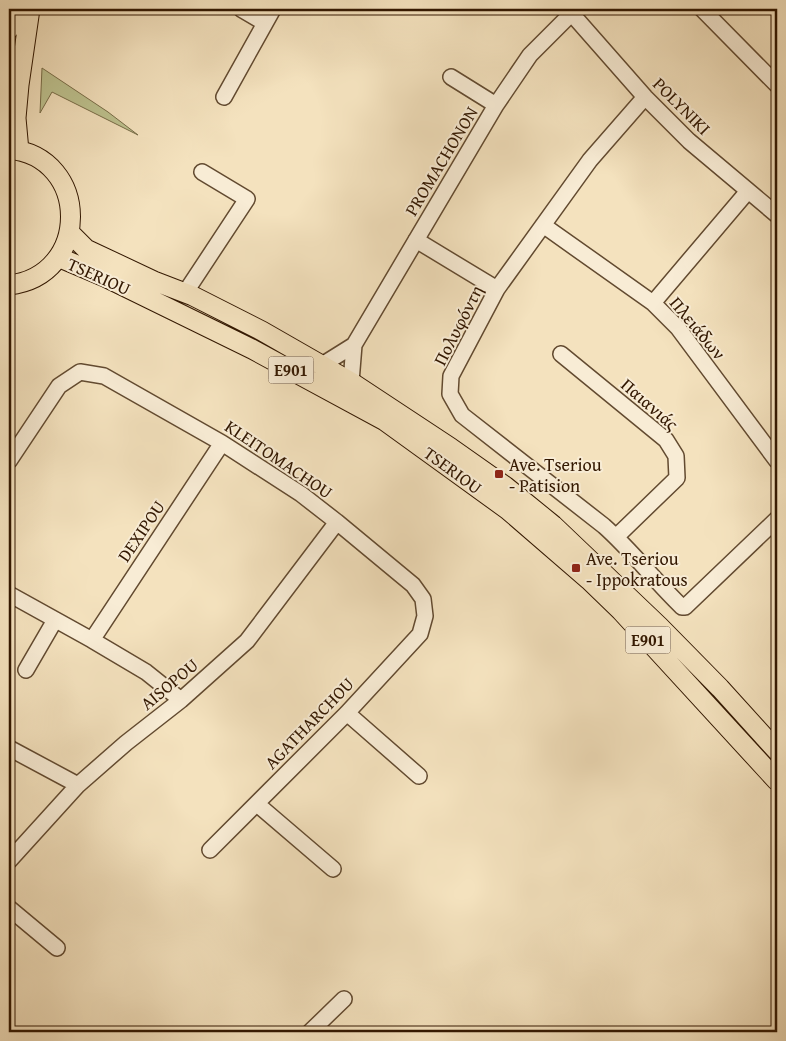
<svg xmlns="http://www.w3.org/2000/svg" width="786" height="1041" viewBox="0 0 786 1041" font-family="'Gentium Book Plus',serif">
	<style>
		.green { fill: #bec390; stroke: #786d48 }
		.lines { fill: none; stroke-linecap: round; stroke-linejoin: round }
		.minor-casing { stroke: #624a30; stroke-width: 18 }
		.major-casing { stroke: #321700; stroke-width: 21 }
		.minor { stroke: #f8ecd5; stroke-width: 15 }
		.major { stroke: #f4e2be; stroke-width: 19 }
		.poi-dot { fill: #8f2418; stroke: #f8ecd5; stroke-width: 2 }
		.labels { text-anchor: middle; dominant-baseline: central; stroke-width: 4; stroke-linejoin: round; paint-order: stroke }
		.shield { fill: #f8ecd5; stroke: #6d5740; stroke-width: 1 }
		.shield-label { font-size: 16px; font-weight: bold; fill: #321700 }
		.street-label { font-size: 18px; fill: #321700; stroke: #f8ecd5 }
		.poi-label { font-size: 18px; fill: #321700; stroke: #f8ecd5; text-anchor: start }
	</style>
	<rect width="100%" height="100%" fill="#f4e2be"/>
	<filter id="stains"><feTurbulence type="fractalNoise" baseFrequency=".004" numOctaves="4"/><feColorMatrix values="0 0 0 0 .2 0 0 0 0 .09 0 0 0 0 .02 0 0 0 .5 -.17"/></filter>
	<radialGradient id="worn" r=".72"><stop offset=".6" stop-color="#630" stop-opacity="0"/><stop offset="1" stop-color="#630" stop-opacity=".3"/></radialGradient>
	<path class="green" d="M42 68 108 112 138 135 52 92 40 113Z"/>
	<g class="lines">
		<defs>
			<path id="minor" d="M241 9 265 23
				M702 9 777 85
				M572 14 645 97 689 141 777 215
				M451 77 496 105
				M224 97 273 9
				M645 97 590 160 497 289 451 376 450 394 462 415 604 526C632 551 655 581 682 607H685L777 519
				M543 225 653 303 678 328 777 461
				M416 240 497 289
				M185 293 247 199 202 172
				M653 303 748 191
				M561 354 666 440 676 456 677 478 616 537
				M322 365 354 345
				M351 382 354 345 496 105 530 55 576 9
				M9 461 59 386 80 372 104 376 222 443 301 494 337 522 413 585 423 599 425 616 420 634 347 713 210 850
				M9 594 92 640 146 672 181 700
				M92 640 222 443
				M26 670 55 620
				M347 713 419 776
				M9 748 78 785
				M257 804 333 869
				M9 861 78 785 126 743 181 700 247 641 337 522
				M9 908 57 948
				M310 1032 344 999"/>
			<path id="major" d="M9 29 13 9
				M9 149C91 157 91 276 9 285
				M19 151 16 118 19 85 30 9
				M69 232 86 249 154 281 193 296 262 331 351 382 451 448 505 486 553 525 660 627 720 688 777 751
				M58 257 105 277 252 349 385 421 508 510 589 580 621 611 777 781"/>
		</defs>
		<use href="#minor" class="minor-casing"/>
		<use href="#major" class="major-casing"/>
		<use href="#minor" class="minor"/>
		<use href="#major" class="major"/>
	</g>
	<g class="poi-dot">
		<rect x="494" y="469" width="10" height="10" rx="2.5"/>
		<rect x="571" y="563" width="10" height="10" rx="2.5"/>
	</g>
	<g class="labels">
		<g class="shield">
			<rect x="268.5" y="356.5" width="45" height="27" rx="4"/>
			<rect x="625.5" y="626.5" width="45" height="27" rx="4"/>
		</g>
		<g class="shield-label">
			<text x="291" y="370">E901</text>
			<text x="648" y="640">E901</text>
		</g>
		<g class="street-label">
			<text transform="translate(682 106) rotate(45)">POLYNIKI</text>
			<text transform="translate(441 161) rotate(-59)">PROMACHONON</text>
			<text transform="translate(99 276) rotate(24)">TSERIOU</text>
			<text transform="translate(458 325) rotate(-63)">Πολυφόντη</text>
			<text transform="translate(698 328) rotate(50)">Πλειάδων</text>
			<text transform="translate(650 404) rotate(41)">Παιανιάς</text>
			<text transform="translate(279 459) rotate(34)">KLEITOMACHOU</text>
			<text transform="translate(453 470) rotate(36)">TSERIOU</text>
			<text transform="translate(141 531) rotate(-56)">DEXIPOU</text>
			<text transform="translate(169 684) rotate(-40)">AISOPOU</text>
			<text transform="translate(309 723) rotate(-46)">AGATHARCHOU</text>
		</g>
		<g class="poi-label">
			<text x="509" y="464">Ave. Tseriou<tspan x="509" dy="21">- Patision</tspan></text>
			<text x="586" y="558">Ave. Tseriou<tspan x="586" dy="21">- Ippokratous</tspan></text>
		</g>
	</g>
	<rect width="786" height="1041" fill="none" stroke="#f4e2be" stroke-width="30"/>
	<rect x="10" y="10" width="766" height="1021" fill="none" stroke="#321700" stroke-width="2.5"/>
	<rect x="15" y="15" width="756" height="1011" fill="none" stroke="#321700"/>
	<rect width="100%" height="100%" filter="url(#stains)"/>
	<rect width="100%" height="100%" fill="url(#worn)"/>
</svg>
